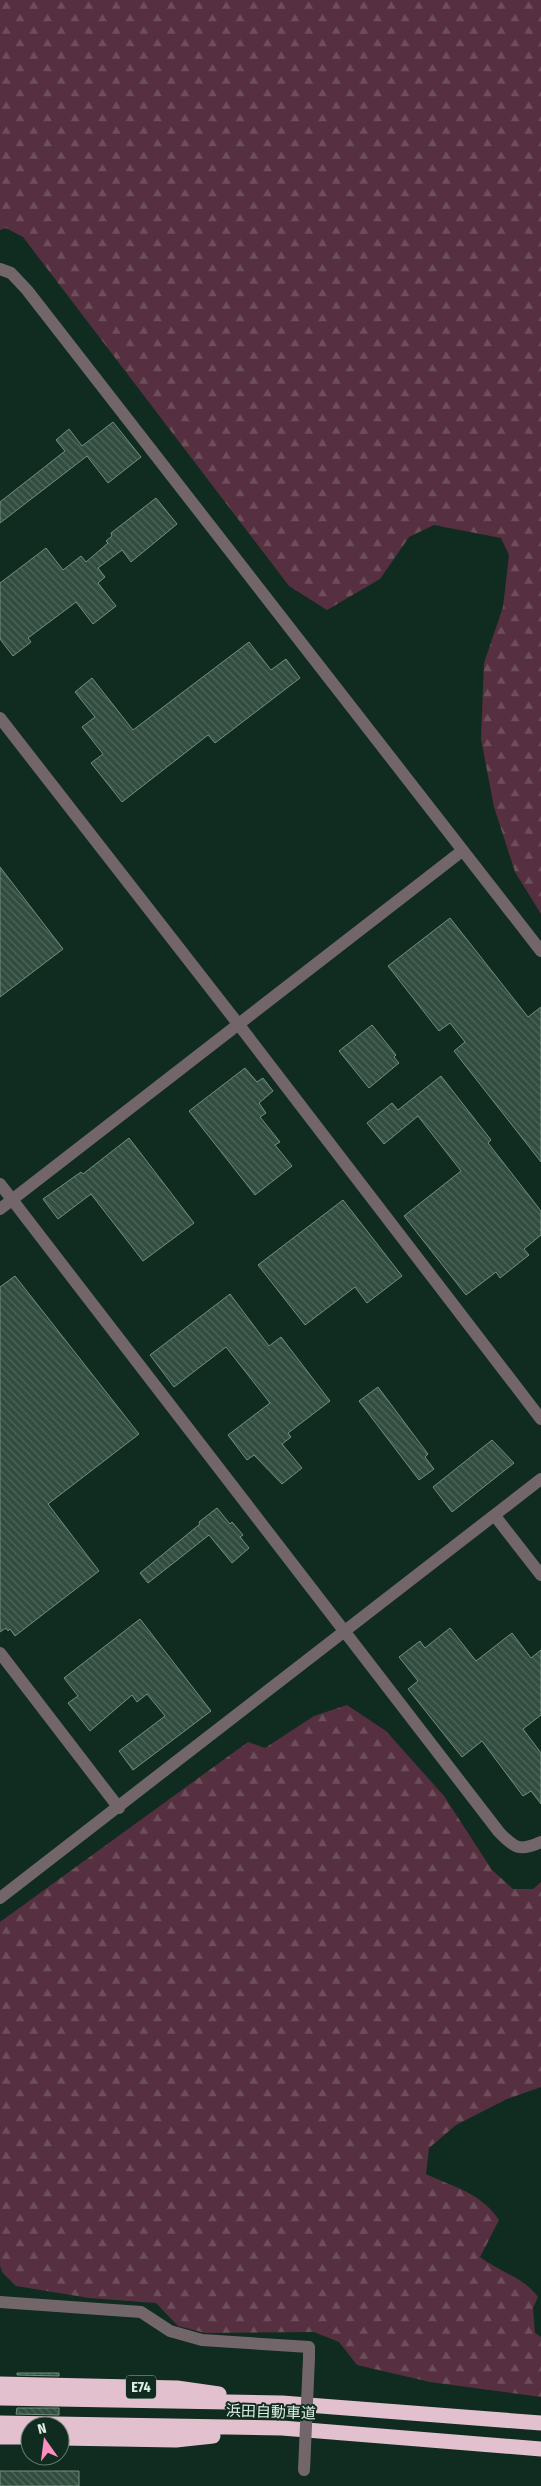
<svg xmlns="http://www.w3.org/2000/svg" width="541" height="2486" viewBox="0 0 541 2486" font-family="'Fira Sans Condensed','Noto Sans JP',sans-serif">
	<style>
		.forest { fill: url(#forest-firs) }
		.building { fill: url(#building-back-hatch); stroke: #729080 }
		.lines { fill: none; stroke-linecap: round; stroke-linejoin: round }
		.minor { stroke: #73666b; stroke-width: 12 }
		.tertiary { stroke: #73666b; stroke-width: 12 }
		.motorway { stroke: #e2c0cd; stroke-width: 15 }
		.minor-bridge { stroke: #73666b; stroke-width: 12 }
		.labels { text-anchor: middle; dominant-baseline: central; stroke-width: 4; stroke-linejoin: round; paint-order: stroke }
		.shield { fill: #102b1f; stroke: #a0b4aa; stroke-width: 1 }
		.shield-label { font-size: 14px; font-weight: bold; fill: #deeee5 }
		.street-label { font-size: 15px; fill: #deeee5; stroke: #102b1f }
	</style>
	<defs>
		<pattern id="forest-firs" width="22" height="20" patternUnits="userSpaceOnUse" patternTransform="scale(1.25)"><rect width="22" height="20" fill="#563040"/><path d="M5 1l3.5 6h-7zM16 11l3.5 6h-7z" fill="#6e4e5b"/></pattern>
		<pattern id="building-back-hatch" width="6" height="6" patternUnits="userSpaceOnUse" patternTransform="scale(1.25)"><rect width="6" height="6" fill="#324d3f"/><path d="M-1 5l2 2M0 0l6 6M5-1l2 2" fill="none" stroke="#4f675b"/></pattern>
	</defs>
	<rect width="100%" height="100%" fill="#102b1f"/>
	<path class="forest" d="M0 0H541V914L515 872 494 807 481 739 484 663 503 607 509 555 501 538 434 525 409 537 380 579 327 610 289 586 23 237 6 228 0 230Z
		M347 1705 386 1731 444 1796 492 1870 513 1889H533L541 1882V2087L507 2099 456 2125 429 2148 426 2174C455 2188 480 2192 499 2220L480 2257C498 2271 525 2278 538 2297L533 2308 535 2333 541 2337V2397L430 2382 357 2365 339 2342 314 2332 205 2333 178 2326 156 2303 89 2298 16 2286 2 2272 0 2265V1922L248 1742 265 1748 314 1716Z"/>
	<path class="building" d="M113 422 141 457 108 483 87 456 0 523V502L65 451 56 440 69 429 82 446Z
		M156 498 177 524 131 562 122 550 98 568 105 577 98 583 116 606 93 624 76 602 28 638 31 642 13 656 0 639V583L46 548 63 570 81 556 86 562 108 543 106 541 112 536 111 533Z
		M249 642 271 670 286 659 300 678 215 743 208 735 122 802 91 763 103 754 82 727 95 717 75 692 92 678 133 730Z
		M0 867 63 949 0 997Z
		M450 918 528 1017 541 1007V1162L454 1051 465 1042 450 1023 439 1031 388 966Z
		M372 1025 396 1055 394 1057 399 1063 369 1088 339 1051Z
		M245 1068 257 1082 263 1078 273 1091 259 1103 266 1113 260 1117 280 1142 275 1145 292 1166 255 1195 189 1111Z
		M441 1076 491 1140 488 1143 541 1211V1235L524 1249 529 1255 500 1278 496 1272 466 1295 404 1216 461 1171 418 1116 384 1144 367 1123 392 1103 398 1110Z
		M129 1138 194 1223 143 1261 91 1194 58 1219 43 1199 81 1172 83 1174Z
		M343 1200 402 1276 367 1303 355 1287 305 1325 258 1265Z
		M15 1276 139 1434 48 1504 99 1571 15 1636 10 1629 8 1631 6 1628 0 1632V1287Z
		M230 1294 269 1346 281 1337 330 1401 288 1433 291 1437 282 1444 302 1468 282 1484 254 1455 247 1460 228 1435 270 1403 226 1347 174 1387 150 1355Z
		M378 1387 428 1454 425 1457 434 1469 419 1480 359 1401Z
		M492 1440 514 1463 452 1512 433 1487Z
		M217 1508 230 1524 232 1522 243 1535 240 1537 249 1548 232 1563 209 1535 148 1583 140 1573 200 1524 199 1522Z
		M140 1619 211 1711 133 1770 119 1751 165 1716 147 1694 137 1702 132 1695 90 1731 68 1703 78 1696 64 1678Z
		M450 1628 476 1661 512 1633 531 1658 541 1650V1715L523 1729 541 1753V1804L531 1791 523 1796 482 1741 462 1757 408 1689 418 1681 399 1657 420 1641 425 1648Z
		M17 2373H59V2376L17 2375Z
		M17 2408H59V2415L16 2414Z
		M0 2471H79V2486H0Z"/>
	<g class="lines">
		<path class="minor" d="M0 2302 141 2312 170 2331 202 2340 309 2347V2358"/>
		<path class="tertiary" d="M0 269 11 273 27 290 541 951
			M0 718 239 1025 541 1419
			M0 1184 499 1832C514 1848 520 1852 541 1842
			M0 1209 462 851
			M495 1516 541 1575
			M0 1653 119 1808
			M0 1898 541 1479"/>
		<path class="motorway" d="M0 2384 177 2388 219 2394
			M0 2398 282 2403 541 2423
			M0 2423 282 2428 541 2449
			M0 2437H30
			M60 2438 176 2440 213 2436"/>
		<path class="minor-bridge" d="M304 2470 309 2358"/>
	</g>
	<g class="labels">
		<rect class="shield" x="126" y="2375.5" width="30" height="23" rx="4"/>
		<g class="shield-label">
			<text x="141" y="2387">E74</text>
		</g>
		<g class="street-label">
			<text transform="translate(271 2412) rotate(2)">浜田自動車道</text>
		</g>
	</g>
	<g transform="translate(45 2441) rotate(346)"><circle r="24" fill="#102b1f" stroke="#62796e"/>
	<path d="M0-4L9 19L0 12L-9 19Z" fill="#fd8ebf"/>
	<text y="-8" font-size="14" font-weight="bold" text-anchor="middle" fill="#deeee5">N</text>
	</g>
</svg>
